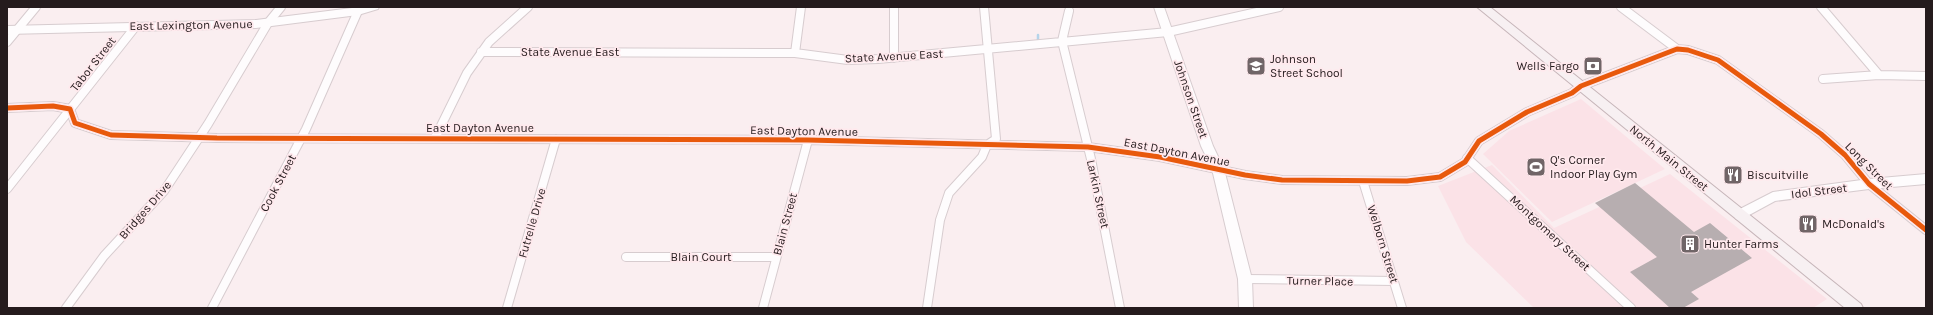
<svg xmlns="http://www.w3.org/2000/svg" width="1933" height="315" viewBox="0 0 1933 315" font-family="Karla,sans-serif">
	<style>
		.built { fill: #fbe2e7 }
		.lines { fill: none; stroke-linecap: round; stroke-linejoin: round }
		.stream { stroke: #b5d4ea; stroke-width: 2.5 }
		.building { fill: #b7aeb0 }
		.street-casing { stroke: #d7cccf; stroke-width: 10 }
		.secondary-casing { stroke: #d7cccf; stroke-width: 2 }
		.primary-casing { stroke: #c6b5b9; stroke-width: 2 }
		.street { stroke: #fefcfd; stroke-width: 8 }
		.secondary { fill: #fefcfd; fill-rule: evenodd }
		.primary { fill: #f7f0f2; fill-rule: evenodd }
		.cycleway-casing { stroke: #ffe9ed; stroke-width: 8 }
		.cycleway { stroke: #e8590c; stroke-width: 5 }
		.labels { text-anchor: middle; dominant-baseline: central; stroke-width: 3.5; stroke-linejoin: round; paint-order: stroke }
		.street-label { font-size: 12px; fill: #251b1d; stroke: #ffe9ed }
		.poi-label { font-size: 12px; fill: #251b1d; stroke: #ffe9ed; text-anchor: start }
	</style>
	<rect width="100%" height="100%" fill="#faeef0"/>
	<path class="built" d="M1581 99 1665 169 1552 222 1483 154 1509 131Z
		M1492 165 1554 228 1670 174 1827 299 1813 308H1534L1466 242 1438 186Z"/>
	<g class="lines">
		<path class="stream" d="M1038 35V40"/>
	</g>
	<path class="building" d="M1635 183 1694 232 1710 223 1752 258 1691 292 1699 299 1683 308H1670L1630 272 1657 257 1595 203Z"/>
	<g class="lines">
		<defs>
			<path id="street" d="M894 7V58
				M1621 7 1677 49
				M1821 7 1879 75
				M1069 11 1062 41 1091 159 1120 308
				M7 42 36 7
				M481 52 795 53 848 60 878 59 1168 32 1279 7
				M795 53 801 7
				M1823 79 1879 75 1926 76
				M7 108 53 106 70 109 75 123 111 135 217 138 808 140 1088 147 1160 157 1245 175 1282 180 1407 181 1440 177 1465 162 1479 141 1527 112 1572 93 1581 86 1677 49 1688 50 1718 60 1821 134 1845 155 1869 184 1926 230
				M435 138 467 73 489 42 528 7
				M1467 158 1631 308
				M1363 181 1402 308
				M7 189 136 26
				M626 257H776
				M1245 279 1394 281
				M66 308 104 256 164 191 208 124 268 23 281 7
				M212 308 306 129 358 11
				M507 308 556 139
				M763 308 808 140
				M927 308 940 220 949 193 982 157 987 145 996 139 984 7"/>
			<path id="secondary" d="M360 7H379L378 9 358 15 256 28 7 34V26L256 20Z
				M1154 7H1164L1213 146 1224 169 1252 279 1253 308H1239L1238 279 1212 169 1201 146Z
				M1926 174V184L1869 189 1775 201 1740 220 1736 219 1734 215 1736 211 1773 192 1869 179Z"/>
			<path id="primary" d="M1477 7H1490L1861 304 1863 308H1845Z"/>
		</defs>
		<use href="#street" class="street-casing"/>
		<use href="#secondary" class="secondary-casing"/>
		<use href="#primary" class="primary-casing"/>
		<use href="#street" class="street"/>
		<use href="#secondary" class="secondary"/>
		<use href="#primary" class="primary"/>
		<defs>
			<path id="cycleway" d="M7 108 53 106 70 109 75 123 111 135 217 138 808 140 1088 147 1160 157 1245 175 1282 180 1407 181 1440 177 1465 162 1479 141 1527 112 1572 93 1581 86 1677 49 1688 50 1718 60 1821 134 1845 155 1869 184 1926 230"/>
		</defs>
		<use href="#cycleway" class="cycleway-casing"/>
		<use href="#cycleway" class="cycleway"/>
	</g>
	<defs>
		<symbol id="school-square" viewBox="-11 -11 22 22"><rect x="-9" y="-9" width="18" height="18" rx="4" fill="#706567" stroke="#ffe9ed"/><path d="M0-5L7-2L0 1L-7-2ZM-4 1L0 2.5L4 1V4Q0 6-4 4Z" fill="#fff"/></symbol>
		<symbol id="bank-square" viewBox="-11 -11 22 22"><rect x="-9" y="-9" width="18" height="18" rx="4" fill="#706567" stroke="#ffe9ed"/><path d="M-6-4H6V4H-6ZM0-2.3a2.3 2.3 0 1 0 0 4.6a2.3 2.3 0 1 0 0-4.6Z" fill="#fff"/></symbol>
		<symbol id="stadium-square" viewBox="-11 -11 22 22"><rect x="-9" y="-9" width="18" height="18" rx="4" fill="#706567" stroke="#ffe9ed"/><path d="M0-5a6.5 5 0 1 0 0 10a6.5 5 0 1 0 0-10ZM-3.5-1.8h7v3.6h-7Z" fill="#fff"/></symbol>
		<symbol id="restaurant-square" viewBox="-11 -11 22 22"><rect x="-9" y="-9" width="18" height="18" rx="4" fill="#706567" stroke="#ffe9ed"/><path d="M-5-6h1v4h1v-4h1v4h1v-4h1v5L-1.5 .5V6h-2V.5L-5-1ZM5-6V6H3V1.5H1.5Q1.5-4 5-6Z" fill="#fff"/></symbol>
		<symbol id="building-square" viewBox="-11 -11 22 22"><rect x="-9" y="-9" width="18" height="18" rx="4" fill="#706567" stroke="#ffe9ed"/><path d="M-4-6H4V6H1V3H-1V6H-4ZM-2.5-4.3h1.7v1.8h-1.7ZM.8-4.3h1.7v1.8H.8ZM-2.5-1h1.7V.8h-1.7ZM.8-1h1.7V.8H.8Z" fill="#fff"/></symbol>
	</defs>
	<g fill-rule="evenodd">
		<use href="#school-square" x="1245" y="55" width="22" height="22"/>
		<use href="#bank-square" x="1582" y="55" width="22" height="22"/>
		<use href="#stadium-square" x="1525" y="156" width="22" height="22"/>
		<use href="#restaurant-square" x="1722" y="164" width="22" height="22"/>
		<use href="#restaurant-square" x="1797" y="213" width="22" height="22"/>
		<use href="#building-square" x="1679" y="233" width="22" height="22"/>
	</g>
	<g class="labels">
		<g class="street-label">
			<text transform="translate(191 25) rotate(-1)">East Lexington Avenue</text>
			<text x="570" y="52">State Avenue East</text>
			<text transform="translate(894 56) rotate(-3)">State Avenue East</text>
			<text transform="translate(93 64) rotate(-52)">Tabor Street</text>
			<text transform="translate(1191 99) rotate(71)">Johnson Street</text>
			<text x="480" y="128">East Dayton Avenue</text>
			<text transform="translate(804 131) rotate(1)">East Dayton Avenue</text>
			<text transform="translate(1177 152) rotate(11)">East Dayton Avenue</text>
			<text transform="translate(1669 158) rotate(39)">North Main Street</text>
			<text transform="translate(1869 166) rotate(45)">Long Street</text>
			<text transform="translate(278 183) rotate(-62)">Cook Street</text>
			<text transform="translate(1819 191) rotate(-7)">Idol Street</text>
			<text transform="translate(1098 194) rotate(78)">Larkin Street</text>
			<text transform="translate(145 210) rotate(-49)">Bridges Drive</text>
			<text transform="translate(532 223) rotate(-74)">Futrelle Drive</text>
			<text transform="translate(785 224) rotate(-75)">Blain Street</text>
			<text transform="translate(1550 233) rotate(43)">Montgomery Street</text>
			<text transform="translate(1383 244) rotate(73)">Welborn Street</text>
			<text x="701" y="257">Blain Court</text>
			<text transform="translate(1320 281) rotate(1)">Turner Place</text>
		</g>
		<g class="poi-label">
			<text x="1270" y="59">Johnson<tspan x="1270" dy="14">Street School</tspan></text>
			<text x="1579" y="66" text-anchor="end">Wells Fargo</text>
			<text x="1550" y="160">Q's Corner<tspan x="1550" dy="14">Indoor Play Gym</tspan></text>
			<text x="1747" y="175">Biscuitville</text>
			<text x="1822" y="224">McDonald's</text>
			<text x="1704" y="244">Hunter Farms</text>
		</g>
	</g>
	<rect width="1933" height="315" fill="none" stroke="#251b1d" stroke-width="16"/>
</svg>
